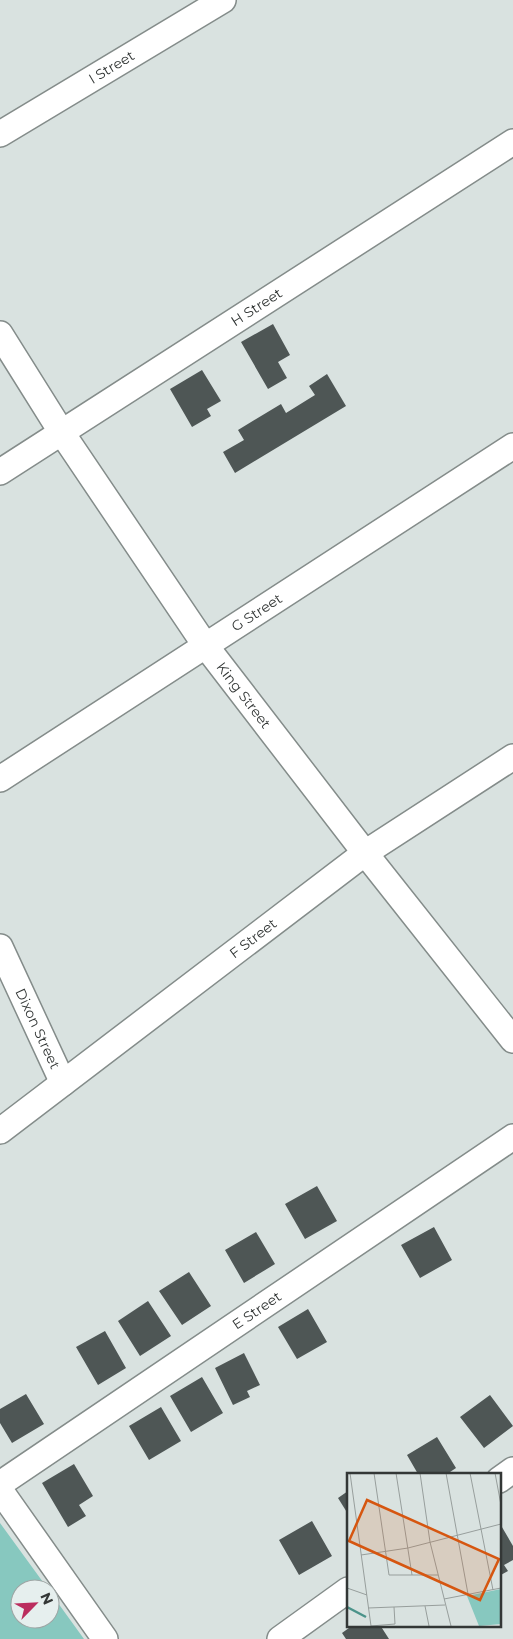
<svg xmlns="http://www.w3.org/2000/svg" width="513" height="1639" viewBox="0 0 513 1639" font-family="Montserrat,sans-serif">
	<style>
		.green { fill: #87c8bf }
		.building { fill: #4e5655 }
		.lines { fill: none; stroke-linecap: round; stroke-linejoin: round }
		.street-casing { stroke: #848c8a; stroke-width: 28 }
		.street { stroke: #fff; stroke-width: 25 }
		.labels { text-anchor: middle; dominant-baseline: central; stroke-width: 5; stroke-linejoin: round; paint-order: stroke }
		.street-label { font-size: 14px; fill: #333736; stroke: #e6efee }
		.inset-river { fill: none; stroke: #4b938a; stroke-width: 2.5 }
		.inset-road { fill: none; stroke: #979e9c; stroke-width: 1 }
		.view { fill: #d65610; fill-opacity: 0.15; stroke: #d65610; stroke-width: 2.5 }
		.inset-edge { fill: none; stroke: #333736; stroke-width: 2.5 }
	</style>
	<rect width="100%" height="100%" fill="#d9e2e0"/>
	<path class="green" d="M0 1523 48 1589H20V1619H50V1592L84 1639H0Z"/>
	<path class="building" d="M273 324 290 355 278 362 287 378 268 389 241 342Z
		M202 370 221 401 207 409 211 416 192 427 170 389Z
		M327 374 346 406 235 473 223 452 244 440 238 430 281 404 286 413 315 395 309 386Z
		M317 1186 337 1221 305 1239 285 1204Z
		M434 1227 452 1260 420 1278 401 1245Z
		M256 1232 275 1264 244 1283 225 1250Z
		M189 1272 211 1306 182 1325 159 1291Z
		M148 1301 171 1336 140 1356 118 1321Z
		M308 1309 327 1342 297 1359 278 1327Z
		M105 1331 126 1368 98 1385 76 1347Z
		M244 1353 260 1385 247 1391 250 1397 233 1405 215 1368Z
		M202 1377 223 1413 191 1432 170 1396Z
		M26 1394 44 1424 12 1443 0 1423V1409Z
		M490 1395 513 1426 484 1448 460 1417Z
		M161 1407 181 1441 149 1460 129 1426Z
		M437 1437 456 1468 447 1474H418L407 1455Z
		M74 1464 93 1496 79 1505 86 1516 68 1527 42 1483Z
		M348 1491V1514L338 1498Z
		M312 1521 332 1556 299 1575 279 1540Z
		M499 1522 513 1546V1560L504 1565 508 1571 499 1576Z
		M353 1625H380L389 1639H346L342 1633Z"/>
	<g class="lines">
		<defs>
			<g id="street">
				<path id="s1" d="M0 134 223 0"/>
				<path id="s2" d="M0 334 62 433 205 645 365 853 513 1040"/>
				<path id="s3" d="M0 472 513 142"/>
				<path id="s4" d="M0 779 513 446"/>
				<path id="s5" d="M0 947 63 1083"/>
				<path id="s6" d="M0 1131 365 853 513 757"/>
				<path d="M499 1480 513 1470"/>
				<path id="s7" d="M0 1484 513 1137"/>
				<path d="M0 1490 105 1639"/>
				<path d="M280 1639 348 1590"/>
			</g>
		</defs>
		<use href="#street" class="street-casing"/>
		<use href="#street" class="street"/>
	</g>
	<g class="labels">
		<g class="street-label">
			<text stroke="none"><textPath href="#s1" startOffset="130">I Street</textPath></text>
			<text stroke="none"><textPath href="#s3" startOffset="305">H Street</textPath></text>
			<text stroke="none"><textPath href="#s4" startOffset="306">G Street</textPath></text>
			<text stroke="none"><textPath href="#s2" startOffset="436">King Street</textPath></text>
			<text stroke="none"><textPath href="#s6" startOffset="318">F Street</textPath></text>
			<text stroke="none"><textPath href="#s5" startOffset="90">Dixon Street</textPath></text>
			<text stroke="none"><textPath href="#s7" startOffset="310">E Street</textPath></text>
		</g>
	</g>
	<g transform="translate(347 1473)">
		<rect width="154" height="154" fill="#d9e2e0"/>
		<path d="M154 116V151L132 153 120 123Z" fill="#87c8bf"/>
		<path class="inset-river" d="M0 134 19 144"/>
		<path class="inset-road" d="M3 0 24 153M27 0 42 102H91M49 0 65 102M73 0 83 69 104 153M99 0 121 121M123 0 146 117M148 0 154 32M14 82 61 75 154 51M0 115 20 122M97 126 154 115M78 133 82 153M21 135 98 132M24 153 48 151 47 134"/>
		<path class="view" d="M20 27 152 86 133 127 2 68Z"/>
		<rect width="154" height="154" class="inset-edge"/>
	</g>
	<g transform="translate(35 1604) rotate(66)"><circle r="24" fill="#e6efee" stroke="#9ea5a4"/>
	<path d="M0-4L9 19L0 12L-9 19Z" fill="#bb2d5e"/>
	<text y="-8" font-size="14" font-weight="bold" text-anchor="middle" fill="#333736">N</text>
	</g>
</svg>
